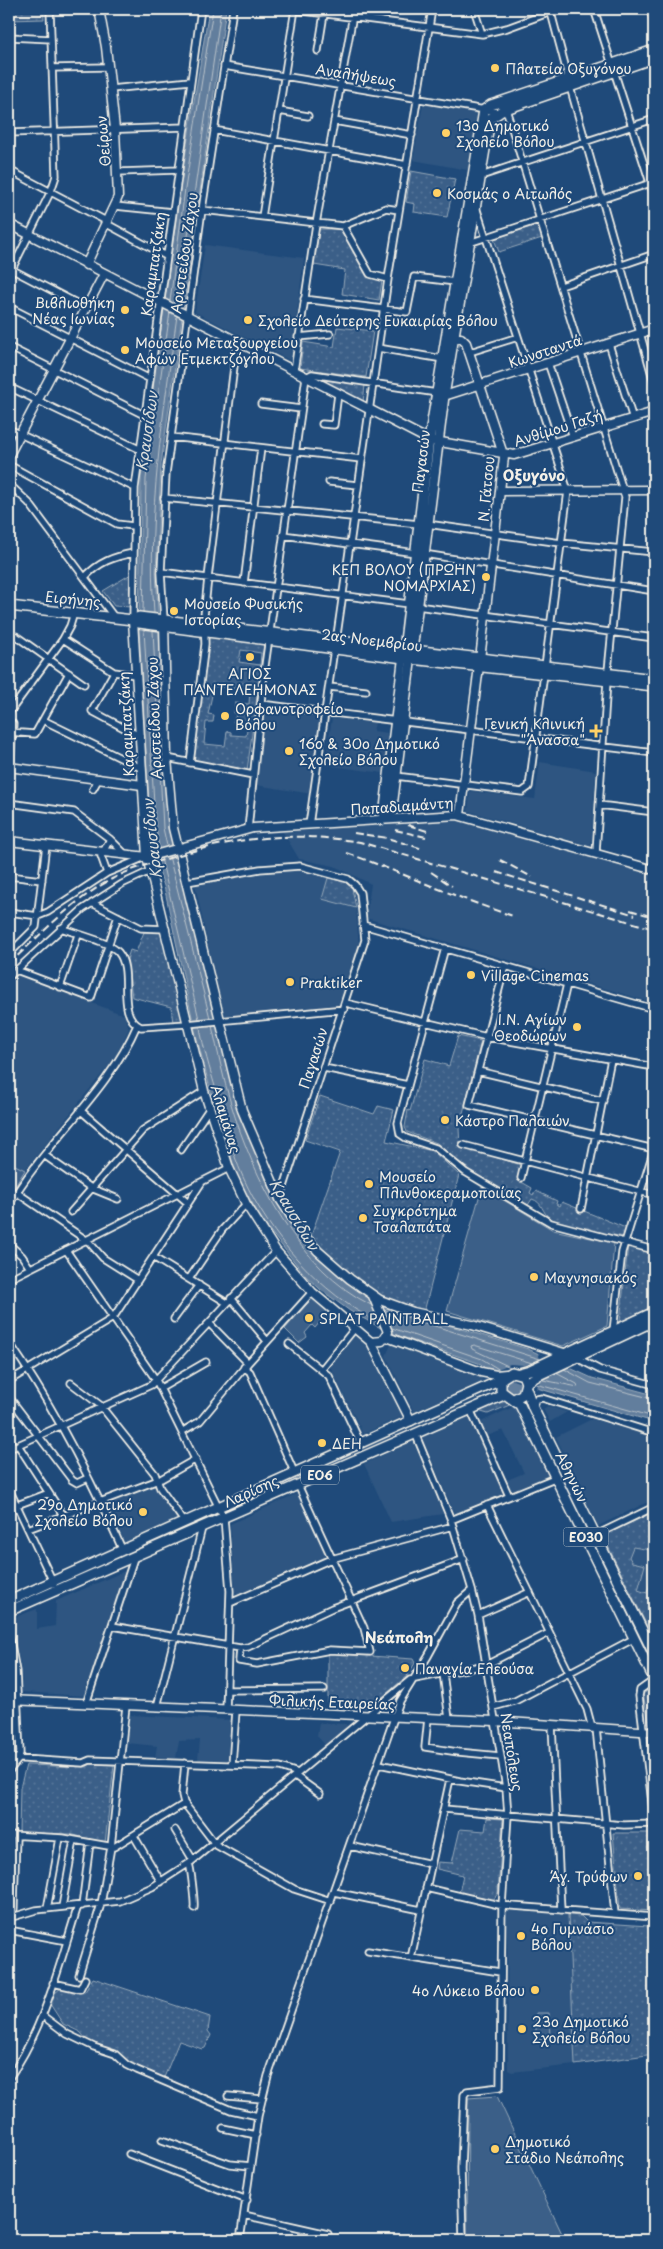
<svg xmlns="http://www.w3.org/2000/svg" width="663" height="2249" viewBox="0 0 663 2249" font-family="'Playpen Sans',sans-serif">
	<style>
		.built { fill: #2d5581 }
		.green { fill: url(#green-dots); stroke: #97a8b8; fill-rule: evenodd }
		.pitch { fill: #3a5f88; stroke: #97a8b8 }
		.water { fill: #627e9d; stroke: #9cacbb }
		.pier { fill: #1f4a7a }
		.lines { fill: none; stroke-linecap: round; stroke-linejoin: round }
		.shore { stroke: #bac3ca; stroke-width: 1 }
		.minor-casing { stroke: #f4f1e8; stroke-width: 9 }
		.tertiary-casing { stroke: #f4f1e8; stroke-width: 11 }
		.secondary-casing { stroke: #f4f1e8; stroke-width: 12 }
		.primary-casing { stroke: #f4f1e8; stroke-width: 12 }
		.minor { stroke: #1f4a7a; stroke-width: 5.5 }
		.tertiary { stroke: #1f4a7a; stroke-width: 8 }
		.secondary { stroke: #1f4a7a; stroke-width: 9 }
		.primary { stroke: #1f4a7a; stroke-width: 9 }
		.rail { stroke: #f4f1e8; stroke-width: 2; stroke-dasharray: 8 4; stroke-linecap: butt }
		.poi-dot { fill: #ffd166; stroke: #1f4a7a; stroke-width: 2 }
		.labels { text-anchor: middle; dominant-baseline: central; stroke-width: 4; stroke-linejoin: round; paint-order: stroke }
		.shield { fill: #1f4a7a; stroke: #b4bfc7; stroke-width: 1 }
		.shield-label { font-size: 12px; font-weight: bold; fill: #f4f1e8 }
		.poi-label { font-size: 14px; fill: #f4f1e8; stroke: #1f4a7a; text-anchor: start }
		.street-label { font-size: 14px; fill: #f4f1e8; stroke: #1f4a7a }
		.water-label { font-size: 15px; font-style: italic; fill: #dee0dd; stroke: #1f4a7a }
		.neighbourhood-label { font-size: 15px; font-weight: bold; fill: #f4f1e8; stroke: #1f4a7a }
	</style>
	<defs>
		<pattern id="green-dots" width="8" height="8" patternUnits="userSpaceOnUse" patternTransform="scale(1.25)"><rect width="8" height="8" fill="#3a5f88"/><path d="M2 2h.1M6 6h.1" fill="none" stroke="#577699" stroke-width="1.8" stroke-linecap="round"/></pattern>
	</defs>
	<rect width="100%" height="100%" fill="#1f4a7a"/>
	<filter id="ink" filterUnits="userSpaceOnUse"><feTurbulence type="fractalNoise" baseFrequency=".02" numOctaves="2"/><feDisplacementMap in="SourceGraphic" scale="10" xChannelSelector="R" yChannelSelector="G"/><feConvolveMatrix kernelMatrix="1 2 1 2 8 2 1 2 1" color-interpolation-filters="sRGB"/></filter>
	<g filter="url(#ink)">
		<path class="built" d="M423 104 477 113 468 170 413 160Z
			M205 245 304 258 291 361 195 312Z
			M265 709 322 716 312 794 256 785Z
			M332 718 375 723 373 731 388 733 383 773 325 765Z
			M540 762 596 771 591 846 468 811 470 791 535 799Z
			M461 820 654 875V1003L366 918 371 884 334 866 299 859 283 832Z
			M287 870H300L328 878 322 899 356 908 359 947 340 1006 223 1017 195 884Z
			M18 975 124 1015 129 1028 117 1055 25 1170 9 1162V983Z
			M357 1332 368 1346 404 1416 363 1434 330 1366Z
			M392 1342 481 1375 483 1381 414 1412 386 1356Z
			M515 1406 550 1476 512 1492 507 1480 524 1473 503 1430 487 1436 481 1422Z
			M548 1406 567 1412 550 1422 543 1409Z
			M469 1416 504 1495 455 1515 422 1437Z
			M592 1419 654 1437V1499L598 1526 556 1437Z
			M413 1441 443 1514 391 1522 364 1464Z
			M155 1486 179 1519 125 1543 108 1504Z
			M298 1493 327 1556 240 1595 235 1592 230 1524Z
			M654 1512V1640L603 1536Z
			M125 1571 85 1696 22 1692 21 1669 10 1619 37 1609V1629L55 1626 56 1601Z
			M130 1715 232 1720 230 1761 198 1759 200 1740 179 1741 176 1758H155L157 1746 126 1743Z
			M319 1723 346 1724 347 1727 326 1746 317 1736Z
			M507 1909 568 1915 575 2065 512 2072 508 2070Z"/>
		<path class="green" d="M9 9H43L44 19 9 20Z
			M411 171 455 179 447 217 414 212 415 204 406 202Z
			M537 225 542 238 499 252 494 239Z
			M319 229H344L370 278 382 280 379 300 342 294 345 270 314 265Z
			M337 327 373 331 366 377 300 368 303 342 334 347Z
			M317 377 365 385 363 402 317 379Z
			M131 574 132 607 114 606 103 591Z
			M209 637 264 644 247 771 192 760ZM241 650 261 653 260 665 239 662ZM214 686 250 690 249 704 235 703 234 713H237L233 722 248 723 246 736 231 735V732L227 731 225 746 204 744 206 722H213L214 715 208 714Z
			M328 878 345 882 352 888 356 908 322 899Z
			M144 932H163L184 1022 173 1023 171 1007 132 997 127 959 130 950 136 952Z
			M458 1036 481 1041 459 1129 460 1146 521 1165 518 1180 532 1188 530 1193 533 1195 536 1191 557 1201 556 1204 560 1206 562 1202 628 1229 625 1237C607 1234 565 1227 550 1218 542 1213 543 1202 532 1199L528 1205 466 1169 437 1143 407 1132 405 1127 408 1110 410 1111 425 1059 449 1066Z
			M320 1096 374 1114 378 1106 394 1110 386 1141 433 1151 459 1175 424 1312C383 1307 341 1267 310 1239L340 1152 305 1140Z
			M628 1245 654 1254V1306L620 1322Z
			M501 1401 512 1404 488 1414 478 1411Z
			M654 1512V1532L650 1550 633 1547 629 1557 632 1562 645 1565 638 1590 647 1593 652 1575 654 1576V1640L603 1536Z
			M328 1653 413 1659 415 1663 408 1675 371 1707 328 1706Z
			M653 1687 654 1691V1726H650L643 1694Z
			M91 1764 114 1765 105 1843 70 1834 19 1833 20 1788 26 1765 86 1767Z
			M487 1818 503 1819 498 1893 494 1899 459 1893 463 1875 437 1869 438 1862 452 1863 460 1829 485 1831Z
			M613 1833H654V1911L620 1909Z
			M9 1839H14L12 1904H9Z
			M568 1915 581 1916 587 1922 649 1926 654 1922V2054L575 2065Z
			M93 1978 210 2017 208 2031 211 2035 205 2048 202 2049 179 2041 163 2080 134 2067 88 2041 80 2032 63 2024 50 2004 54 1994 62 1987 85 1992Z"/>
		<path class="pitch" d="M9 1162 25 1170 9 1196Z
			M482 1187 553 1230 614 1243 607 1326 563 1346 447 1311Z
			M312 1298 329 1311 315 1328 312 1325 305 1333 307 1337 299 1343 285 1329Z
			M536 2013H549L550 2039 536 2040Z
			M497 2096 565 2240H467L468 2098Z"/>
		<path class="water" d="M209 9H226L161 464 156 571 168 827 235 1101 267 1182 290 1221 310 1247 338 1275 370 1299 441 1323 528 1349 592 1378 654 1395V1422L523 1384 520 1392 511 1394 481 1364 388 1332 350 1311 321 1290 305 1275 263 1222 238 1178 218 1118 196 1035 164 886 158 868 150 823 139 629 141 478 180 188Z"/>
		<path class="pier" d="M538 1353 572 1367 565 1368 545 1378 539 1383 536 1389 488 1370H495L510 1364 523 1365 534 1362 540 1359Z"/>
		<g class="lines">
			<path class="shore" d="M170 301 185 189 213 9
				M178 305 221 9
				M143 612 146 479 170 312
				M154 613C147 513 163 415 177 316
				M144 629 155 822 159 848
				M153 631 163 828 167 846
				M169 856 210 1018
				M161 858 199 1019
				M212 1026C218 1052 223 1078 231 1104 253 1177 299 1270 371 1305
				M200 1027C203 1048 210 1069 216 1090 223 1119 231 1150 243 1177 270 1237 320 1293 379 1323
				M384 1310 540 1359
				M392 1328 482 1359 500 1370
				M510 1367 472 1349 471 1346 474 1345 532 1363
				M564 1369 590 1383 654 1399
				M543 1380 578 1387 577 1384 556 1373
				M536 1384 654 1417"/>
			<defs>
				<path id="minor" d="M288 9 482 34 507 28 559 9
					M474 9 482 34
					M550 9 569 80
					M594 9 654 195
					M650 9 654 22
					M9 37 51 39
					M318 51 324 14
					M224 66 497 112
					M52 68 108 67
					M570 87 654 382
					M111 89 190 81
					M506 109 625 497 607 681 596 853
					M279 111 308 116
					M334 121 412 135
					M214 130 407 165
					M9 133 185 127
					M9 170 108 222
					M118 172 179 170
					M478 177 654 119
					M115 206 173 212
					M202 210 343 226 386 208 399 210
					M477 210 568 491 545 666
					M262 217 295 9
					M107 224 166 256
					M343 226 370 274 388 279
					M469 243 654 182
					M9 268 86 308
					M9 275 51 191 56 176 50 9
					M561 286 654 254
					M304 299 407 312 414 277 455 282
					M9 307 150 379
					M298 337 330 334
					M609 344 633 419
					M9 347 144 415
					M378 348 443 359
					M470 352 518 337
					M548 363 573 437
					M294 371 316 224 354 9
					M9 387 139 449
					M261 404 301 409
					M322 424 334 425 338 394
					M9 429 135 488
					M171 437 361 459
					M9 465 117 524 133 526
					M329 482 358 485
					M9 484 29 503 114 617
					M164 498 419 524
					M427 524 561 543 654 552
					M283 535 416 553
					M424 554 654 591
					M161 572 409 604
					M85 577C99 562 113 557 133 553
					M244 583 261 448
					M417 606 654 638
					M133 620 135 488 201 9
					M164 620 161 572 166 474 202 210 233 9
					M16 636 84 684
					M63 639 114 672 136 675
					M336 642 388 279 432 9
					M114 672 92 711 139 736
					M329 687 366 691
					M261 704 654 753
					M9 713 63 639 70 626 74 613
					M9 720 13 724 9 775
					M43 720 141 768
					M9 732 35 734 69 673
					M167 758 253 775
					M190 763 205 644 204 616 208 578 237 342
					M396 776 522 792 529 787 544 674
					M93 789 99 778
					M9 803 74 812 110 839 126 855
					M599 805 654 812
					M309 825 334 649
					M248 829 264 673 306 377 312 374 437 393
					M107 873 101 856 110 839
					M9 876 42 880
					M187 882 260 869 300 866 348 879 355 885 360 893 365 940 280 1199
					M92 903 141 928 166 929
					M9 912 38 916 48 912 107 873 143 858
					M363 925 654 1009
					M61 928C76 934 108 941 118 952 135 972 114 1014 141 1027L187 1024 344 1009
					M445 948 398 1123 400 1134 406 1138 436 1148 465 1172 551 1223 654 1250
					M9 954 36 927 46 845
					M505 966 469 1105 654 1149
					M16 970 91 998 118 916
					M9 977 83 909 122 884 150 871
					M60 987 78 935
					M346 1003 487 1037 654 1067
					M324 1068 408 1085
					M478 1071 603 1101
					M80 1110 188 1203
					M463 1145 654 1195
					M181 1150 209 1109
					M44 1155 91 1188 118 1199
					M521 1178 567 984
					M16 1192 89 1242 103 1258 138 1280
					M9 1205C46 1141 108 1093 137 1025
					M581 1209 611 1059
					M71 1212 143 1130 204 1091
					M9 1244 22 1256 30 1268
					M66 1250 156 1380 224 1518 230 1591 226 1710
					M153 1257 227 1303
					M9 1279 229 1168
					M189 1279 222 1230 246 1204
					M231 1298 267 1341
					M174 1319 199 1285
					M209 1323 248 1363
					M613 1331 622 1252 654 1149
					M9 1342C54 1407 91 1479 123 1551
					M289 1344 329 1376 361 1444
					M577 1358 600 1370 654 1385
					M244 1367 250 1372 295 1474
					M322 1369 355 1328
					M9 1381 113 1318 202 1182
					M71 1383 100 1405 155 1474 160 1488 185 1523
					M161 1388 206 1362
					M9 1397 72 1480 77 1483 88 1478
					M533 1408 537 1399 542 1398 654 1433
					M470 1409 509 1496
					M183 1431 200 1421 248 1363 312 1292
					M415 1433 451 1520 472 1590 478 1615 506 1788 508 1816 502 1906 500 2087 467 2091 464 2095 461 2168 463 2240
					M9 1439 14 1447
					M18 1445 63 1515
					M9 1449 151 1385 276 1251
					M9 1489 54 1584
					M17 1505 49 1493
					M487 1505 587 1709 592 1728
					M451 1520 557 1477
					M28 1529 161 1479 196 1459
					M596 1535 654 1507
					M230 1603 331 1559 453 1526
					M478 1615 530 1592
					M112 1626 240 1648 248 1647 332 1608 464 1559
					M9 1633 16 1671 20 1753 18 1760 9 1771
					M240 1648 239 1661 257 1664 330 1650 370 1652 364 1628 298 1485
					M443 1673 449 1719
					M654 1680 640 1690 639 1696 654 1819
					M227 1690 324 1689
					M86 1704 134 1558
					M157 1707 202 1528
					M493 1707 515 1701 635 1638
					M428 1718 425 1747 458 1752 500 1756
					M552 1725 561 1910
					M596 1728 615 1914
					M9 1758 83 1763 90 1760 280 1767 298 1773
					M185 1763 182 1795 184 1803 216 1845 294 1889 331 1901
					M379 1764 460 1781 506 1788
					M232 1765 236 1711
					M295 1776 320 1794
					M444 1809 624 1825 654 1824
					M175 1830 193 1860
					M9 1835 63 1838 114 1847 184 1804
					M134 1836 161 1882
					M350 1846 431 1864
					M189 1864C191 1868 195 1904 194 1908
					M426 1888 499 1905 654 1917
					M334 1892 421 1910
					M82 1906 90 1843
					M62 1907 74 1840
					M14 1909 16 1836
					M47 1909 60 1838
					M9 1918 36 1910 120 1901 152 1887 191 1862 410 1680 486 1665 549 1633
					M9 1930 67 1941
					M368 1951 500 1972
					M411 1958 450 1779
					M79 1975 101 1904 111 1847 126 1706
					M53 1983 80 1989 85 1979
					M43 2016 67 2034 94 2047 115 2054 127 2065 137 2070 231 2110 258 2116
					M9 2078C45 2027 59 1965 78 1906
					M228 2096 262 2099
					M223 2128 256 2135
					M162 2140 230 2164 251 2166
					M129 2154 247 2200
					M244 2215 328 2234
					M36 2240 37 2239
					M240 2240 258 2116 268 2076 400 1701 428 1656 457 1603 472 1590"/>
				<path id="tertiary" d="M9 224 429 440 514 455 654 412
					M86 265 118 197 115 129 106 47 99 9
					M453 338H461L466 343 504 457 480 659
					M444 396 654 329
					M9 455 104 274
					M500 491 654 490
					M133 620 147 857 204 1091 229 1168 246 1204 276 1251 312 1292 371 1342 411 1421
					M164 621 167 758 173 828 242 1110 280 1199 302 1233 318 1251 350 1279 380 1300 413 1312 472 1325 564 1353
					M9 767 142 785
					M460 815 479 666
					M391 819 411 659
					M383 820 403 658
					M9 841 147 857 253 828 457 815 654 870
					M387 1337 481 1372 496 1375 506 1374
					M371 1342 382 1341 388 1332 373 1296
					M9 1700 495 1721 654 1732"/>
				<path id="secondary" d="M9 606 133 620 139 623 411 659 654 686
					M133 620 139 617 654 679
					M403 658 429 440 484 110 491 105 654 50
					M411 659 444 396 490 119 503 110 654 58
					M519 1373 530 1370 654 1312
					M526 1383 539 1375 654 1321"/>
				<path id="primary" d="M526 1388 533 1408 654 1654
					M514 1399 523 1394 526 1383 523 1375 512 1372 501 1379V1391L520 1405 654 1679
					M9 1601 501 1380
					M9 1611 504 1395"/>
			</defs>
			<use href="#minor" class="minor-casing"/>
			<use href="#tertiary" class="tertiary-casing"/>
			<use href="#secondary" class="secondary-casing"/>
			<use href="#primary" class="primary-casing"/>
			<use href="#minor" class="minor"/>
			<use href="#tertiary" class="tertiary"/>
			<use href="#secondary" class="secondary"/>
			<use href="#primary" class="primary"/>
			<path class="rail" d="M408 825 427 831
				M395 830 426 837
				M354 833 387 838 423 849
				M347 853C403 873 456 898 513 916
				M500 860 532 877
				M431 872 452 886
				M496 872 635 915
				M630 910 654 917
				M9 964C41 934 73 900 112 879 132 868 154 863 176 856 241 836 294 832 360 842L654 929"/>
		</g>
	</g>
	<g class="poi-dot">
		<circle cx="495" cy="68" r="5"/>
		<circle cx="446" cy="133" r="5"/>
		<circle cx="437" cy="193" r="5"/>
		<circle cx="125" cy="310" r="5"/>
		<circle cx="248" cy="320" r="5"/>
		<circle cx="125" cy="350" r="5"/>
		<circle cx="486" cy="577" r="5"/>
		<circle cx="174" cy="611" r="5"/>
		<circle cx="250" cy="657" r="5"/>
		<circle cx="225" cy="716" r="5"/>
		<path d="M593.5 723.5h5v5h5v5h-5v5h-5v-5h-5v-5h5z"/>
		<circle cx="289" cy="751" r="5"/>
		<circle cx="471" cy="975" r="5"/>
		<circle cx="290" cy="982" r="5"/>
		<circle cx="577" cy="1027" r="5"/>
		<circle cx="445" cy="1120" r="5"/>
		<circle cx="369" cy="1184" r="5"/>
		<circle cx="363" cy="1218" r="5"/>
		<circle cx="534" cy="1277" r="5"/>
		<circle cx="309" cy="1318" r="5"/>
		<circle cx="322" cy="1443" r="5"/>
		<circle cx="143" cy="1512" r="5"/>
		<circle cx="405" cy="1668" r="5"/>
		<circle cx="638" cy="1876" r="5"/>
		<circle cx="521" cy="1936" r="5"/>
		<circle cx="535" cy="1990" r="5"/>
		<circle cx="522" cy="2029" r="5"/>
		<circle cx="495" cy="2149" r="5"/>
	</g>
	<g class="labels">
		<g class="shield">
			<rect x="301" y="1465.5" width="38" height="19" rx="4"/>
			<rect x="563.5" y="1527.5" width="45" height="19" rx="4"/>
		</g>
		<g class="shield-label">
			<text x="320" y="1475">ΕΟ6</text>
			<text x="586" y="1537">ΕΟ30</text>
		</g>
		<g class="poi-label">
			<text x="505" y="68">Πλατεία Οξυγόνου</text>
			<text x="456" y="125">13o Δημοτικό<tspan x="456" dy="16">Σχολείο Βόλου</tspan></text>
			<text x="447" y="193">Κοσμάς ο Αιτωλός</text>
			<text x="115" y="302" text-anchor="end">Βιβλιοθήκη<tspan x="115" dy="16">Νέας Ιωνίας</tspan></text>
			<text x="258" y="320">Σχολείο Δεύτερης Ευκαιρίας Βόλου</text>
			<text x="135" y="342">Μουσείο Μεταξουργείου<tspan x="135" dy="16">Αφών Ετμεκτζόγλου</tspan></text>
			<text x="476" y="569" text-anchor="end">ΚΕΠ ΒΟΛΟΥ (ΠΡΩΗΝ<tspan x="476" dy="16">ΝΟΜΑΡΧΙΑΣ)</tspan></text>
			<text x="184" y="603">Μουσείο Φυσικής<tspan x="184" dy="16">Ιστορίας</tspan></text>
			<text x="250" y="673" text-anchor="middle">ΑΓΙΟΣ<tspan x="250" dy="16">ΠΑΝΤΕΛΕΗΜΟΝΑΣ</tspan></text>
			<text x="235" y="708">Ορφανοτροφείο<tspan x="235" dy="16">Βόλου</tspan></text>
			<text x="585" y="723" text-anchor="end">Γενική Κλινική<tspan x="585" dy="16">"Άνασσα"</tspan></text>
			<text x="299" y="743">16ο &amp; 30ο Δημοτικό<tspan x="299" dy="16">Σχολείο Βόλου</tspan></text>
			<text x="481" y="975">Village Cinemas</text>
			<text x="300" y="982">Praktiker</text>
			<text x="567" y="1019" text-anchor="end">Ι.Ν. Αγίων<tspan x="567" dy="16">Θεοδώρων</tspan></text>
			<text x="455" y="1120">Κάστρο Παλαιών</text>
			<text x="379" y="1176">Μουσείο<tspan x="379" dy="16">Πλινθοκεραμοποιίας</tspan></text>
			<text x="373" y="1210">Συγκρότημα<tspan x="373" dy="16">Τσαλαπάτα</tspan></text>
			<text x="544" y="1277">Μαγνησιακός</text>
			<text x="319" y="1318">SPLAT PAINTBALL</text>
			<text x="332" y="1443">ΔΕΗ</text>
			<text x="133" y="1504" text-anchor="end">29ο Δημοτικό<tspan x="133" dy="16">Σχολείο Βόλου</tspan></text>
			<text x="415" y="1668">Παναγία Ελεούσα</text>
			<text x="628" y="1876" text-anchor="end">Άγ. Τρύφων</text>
			<text x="531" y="1928">4ο Γυμνάσιο<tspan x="531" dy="16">Βόλου</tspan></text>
			<text x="525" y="1990" text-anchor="end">4ο Λύκειο Βόλου</text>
			<text x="532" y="2021">23ο Δημοτικό<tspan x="532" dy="16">Σχολείο Βόλου</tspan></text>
			<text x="505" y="2141">Δημοτικό<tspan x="505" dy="16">Στάδιο Νεάπολης</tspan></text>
		</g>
		<g class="street-label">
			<text transform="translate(356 75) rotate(9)">Αναλήψεως</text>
			<text transform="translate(103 141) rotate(-95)">Θείρων</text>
			<text transform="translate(184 253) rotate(-82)">Αριστείδου Ζάχου</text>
			<text transform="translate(153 264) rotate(-82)">Καραμπατζάκη</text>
			<text transform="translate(545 351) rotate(-18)">Κωνσταντά</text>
			<text transform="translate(558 428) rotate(-17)">Ανθίμου Γαζή</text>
			<text transform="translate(421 461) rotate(-83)">Παγασών</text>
			<text transform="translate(486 489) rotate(-85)">Ν. Γάτσου</text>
			<text transform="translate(73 599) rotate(6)">Ειρήνης</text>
			<text transform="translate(372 640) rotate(7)">2ας Νοεμβρίου</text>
			<text transform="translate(154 718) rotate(-92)">Αριστείδου Ζάχου</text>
			<text transform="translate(126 724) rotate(-93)">Καραμπατζάκη</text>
			<text transform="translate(402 806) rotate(-4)">Παπαδιαμάντη</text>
			<text transform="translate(313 1058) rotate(-72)">Παγασών</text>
			<text transform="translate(226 1119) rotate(73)">Αλαμάνας</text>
			<text transform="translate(572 1477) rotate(64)">Αθηνών</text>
			<text transform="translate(251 1491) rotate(-24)">Λαρίσης</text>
			<text transform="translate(332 1702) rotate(2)">Φιλικής Εταιρείας</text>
			<text transform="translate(512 1752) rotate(81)">Νεαπόλεως</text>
		</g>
		<g class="water-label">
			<text transform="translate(146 431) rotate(-82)">Κραυσίδων</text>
			<text transform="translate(151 839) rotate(-96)">Κραυσίδων</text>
			<text transform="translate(295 1214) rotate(59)">Κραυσίδων</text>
		</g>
		<g class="neighbourhood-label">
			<text x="534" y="474">Οξυγόνο</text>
			<text x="399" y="1636">Νεάπολη</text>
		</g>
	</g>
	<rect width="663" height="2249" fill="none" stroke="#1f4a7a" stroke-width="30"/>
	<rect x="15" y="15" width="633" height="2219" fill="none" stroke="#f4f1e8" stroke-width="2" filter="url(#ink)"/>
</svg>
